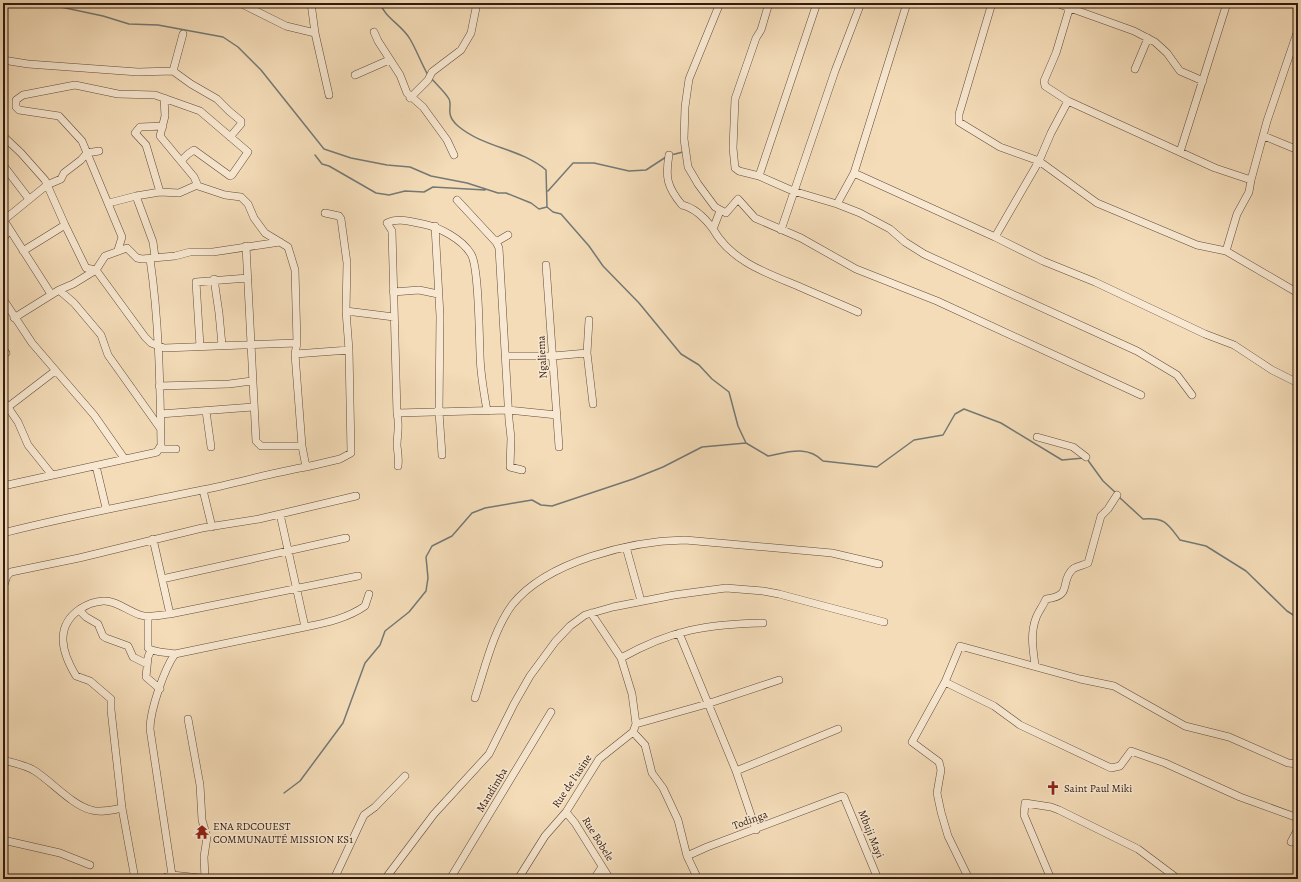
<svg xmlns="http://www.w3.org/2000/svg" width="1301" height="882" viewBox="0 0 1301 882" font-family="Alegreya,serif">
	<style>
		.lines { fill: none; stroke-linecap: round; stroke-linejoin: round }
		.stream { stroke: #747975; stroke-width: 1.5 }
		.minor-casing { stroke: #624a39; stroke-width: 8 }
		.minor { stroke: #f8e8d1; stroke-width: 7 }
		.labels { text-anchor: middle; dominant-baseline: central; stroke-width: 3; stroke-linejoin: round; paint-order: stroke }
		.street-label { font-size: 11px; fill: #311a0f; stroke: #f8e8d1 }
		.poi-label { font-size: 11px; fill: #311a0f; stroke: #f8e8d1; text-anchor: start }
	</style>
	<rect width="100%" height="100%" fill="#f4dcb8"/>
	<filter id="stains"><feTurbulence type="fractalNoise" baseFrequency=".005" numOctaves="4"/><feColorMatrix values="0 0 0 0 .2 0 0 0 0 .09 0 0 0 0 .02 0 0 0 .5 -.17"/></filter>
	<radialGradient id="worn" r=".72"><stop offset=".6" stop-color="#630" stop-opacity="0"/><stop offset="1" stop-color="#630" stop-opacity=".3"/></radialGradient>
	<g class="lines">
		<path class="stream" d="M42 3 103 16 129 24 158 25 223 37 238 47 261 70 324 149 351 158 387 165 410 167 431 176 467 183 498 193H506L531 203 539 209 547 207
			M380 3C385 18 402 25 410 39 417 51 421 63 428 75
			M431 78C436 84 445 92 449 99 453 106 444 114 458 126 484 148 520 148 546 170L547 207
			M315 155 322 164 329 166 376 193 389 195 405 191 424 192 433 187 485 190
			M671 155 683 152
			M548 191 573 163H594L629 171 646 170 666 157
			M547 207 553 212 561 214 589 246 603 266 639 303 681 354 699 365 712 379 729 392 738 426 746 443 768 456C788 452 807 445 823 461L877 467 914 440 943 435 955 414 964 409 1001 423 1062 460 1084 458
			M1087 459 1103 481 1116 493
			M1119 497 1143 519C1165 517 1168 524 1180 540L1206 546 1246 571 1287 611 1298 618
			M284 793 300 781 343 723 365 663 380 645 385 631 409 612 426 591 428 578 426 557 432 546 452 536 472 513 485 508 532 500 541 505 552 506 633 479 663 467 702 447 746 443"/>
		<defs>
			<path id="minor" d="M240 3 286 26 315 33
				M311 3 315 33 329 95
				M720 3 689 79 685 107 684 139 688 167 698 184 715 207 726 213 738 199 755 218 801 238 856 269 937 301 1141 395
				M769 3 761 30 756 38 735 99 733 148 735 168 739 171 759 176 793 191 837 204 860 213 890 229 905 242 924 254 1137 351 1177 375 1192 395
				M992 3 959 114V122L1000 147 1039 161 995 237
				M1056 3 1134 31 1155 42 1167 53 1180 71 1203 81
				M1071 3 1056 53 1044 81 1045 86 1068 101 1215 168 1251 180
				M1298 30 1267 121 1251 180 1249 192 1237 214 1226 251 1298 293
				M374 32 378 41 400 75 407 93 423 107 447 140 454 155
				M3 60 28 64 138 72 173 71 191 84 217 99 229 111 241 121V124L230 137
				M1135 69 1148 38
				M173 71 183 34
				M355 75 389 60
				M164 98 165 116 160 136 194 177 198 186 225 195 241 197 248 204 254 218 265 233 288 247 295 270 297 343 295 354 302 446H261L256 441 246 246
				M410 98 428 80 432 72 461 50 471 33 477 3
				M1068 101 1051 133 1039 161 1097 203 1197 245 1226 251
				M3 136 21 153 45 180 65 225 86 268 96 270 145 337 151 343 164 348 297 343
				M1264 136 1298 150
				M1180 152 1227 3
				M669 155C665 177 667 187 682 205 695 208 705 218 713 229
				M3 165 29 199
				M854 173 995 237 1043 261 1095 282 1205 334 1234 345 1272 370 1298 383
				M759 176 817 3
				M160 192 146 145 135 133 140 127 163 126
				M136 196 153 242 155 257
				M457 200 496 242
				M109 203 136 196 160 192 179 193 197 185
				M837 204 854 173 907 3
				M720 211 713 229C731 261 766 273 798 286 818 295 838 303 858 312
				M3 219 51 294
				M4 220 47 185 61 179 64 173 81 160 87 153 99 151
				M435 226 440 316 439 412 442 455
				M781 230 835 71 861 3
				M508 235 496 242 499 248 509 420 511 438 510 467 522 470
				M3 239 9 230
				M118 250 122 237 82 141 59 116 19 110 16 107V100L23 95 75 85 118 94 155 95 200 111 248 152 232 175 230 176 194 150 188 154 181 161
				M23 251 65 225
				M546 265 559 447
				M214 279 219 313 222 345
				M59 290 73 284 96 270 105 256 127 248 137 258 142 259 175 256 190 252H213L280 242
				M393 292 419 290 438 294
				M3 299 32 343 94 415 124 458
				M346 311 394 317
				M14 318 59 290 74 303 101 335 108 355 160 428
				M200 346 196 282 248 278
				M3 349 6 353
				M587 353 589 320
				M295 354 349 350 346 311 347 263 341 219 339 216 325 213
				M506 356H553L587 353 593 404
				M159 386 229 384 252 381
				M3 400 18 422 28 445 52 475
				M8 407 55 371
				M206 411 211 447
				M397 413 508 410 557 415
				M160 414 253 407
				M1037 437 1073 447 1086 457
				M159 449H176
				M96 466 106 508
				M398 466C399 458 398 453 397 446 397 434 400 426 397 413L392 231 387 223C397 217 412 222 423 224 439 227 462 239 471 254 479 267 479 334 480 353 480 373 484 392 487 411
				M306 467 340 459 351 453 349 350
				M3 486 153 453 157 452 161 445C160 382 159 320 150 259
				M203 490 212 527
				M3 533C69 516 135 504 202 490 237 483 271 473 306 467L302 446
				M153 539 170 614 358 576
				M626 547 641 601
				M162 579 346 538
				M3 588 7 576 11 572 79 558 202 528 259 519 356 496
				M79 610 86 617 98 624 103 636 106 638 128 646 133 657 147 664
				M148 616V648C155 653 167 652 175 654
				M305 627C326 623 348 618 365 606L369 594
				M679 633 736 771 756 830
				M151 650 148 657 146 677 160 689
				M621 658C671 630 707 624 763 623
				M1035 665C1033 649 1030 634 1036 618 1038 612 1043 606 1046 599 1074 596 1059 581 1073 569 1077 566 1084 565 1088 563L1101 516 1108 509 1117 495
				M945 682 994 706 1020 725 1111 768 1120 766 1131 751 1165 763 1240 797 1298 818
				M475 698C485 668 493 631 512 605 547 561 631 541 685 540L832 553 879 564
				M188 719 200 785 202 820 207 837 204 857 205 878
				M636 724 707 704 779 680
				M633 732 645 745 652 773 663 788 678 820 687 856
				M3 760C14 763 26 765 35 771 52 782 72 805 91 810 101 813 112 810 122 808
				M736 771 838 729
				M566 812 575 823 610 879
				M3 840 60 853 90 865
				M1291 842 1298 829
				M172 875 150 729C150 711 164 669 175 654L305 627 280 514
				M135 879 122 808 111 710V699L90 681 76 676C62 653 54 627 80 609 88 604 93 602 103 601 115 600 128 611 140 615 149 618 160 615 170 614
				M161 879 172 875 210 879
				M334 879 364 815 375 807 405 776
				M385 879 434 814 489 754 514 704 530 676 555 642 570 626 585 615 613 607 674 595 726 588 763 591 779 594 884 622
				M450 879 551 712
				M518 879 545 836 566 812 599 759 633 732 636 724 632 694 621 658 591 613
				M594 879 602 867
				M698 879 687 856 707 847 842 796 844 797 878 879
				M969 879 948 836 941 812 937 793 941 770 939 762 912 742 945 682 960 646 1080 679 1114 686 1185 726 1229 737 1288 763 1298 764
				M1051 879 1024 815 1025 803 1051 807 1059 810 1138 849 1178 879"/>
		</defs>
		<use href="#minor" class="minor-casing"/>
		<use href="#minor" class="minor"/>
	</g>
	<defs>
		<symbol id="church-bare" viewBox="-9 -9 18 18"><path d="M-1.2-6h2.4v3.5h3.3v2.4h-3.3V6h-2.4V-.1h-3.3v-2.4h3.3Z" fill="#8f2418" stroke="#f8e8d1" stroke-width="2.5" paint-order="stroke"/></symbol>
		<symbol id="temple-bare" viewBox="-9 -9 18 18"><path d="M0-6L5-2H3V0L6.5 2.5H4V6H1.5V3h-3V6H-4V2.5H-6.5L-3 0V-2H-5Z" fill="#8f2418" stroke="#f8e8d1" stroke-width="2.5" paint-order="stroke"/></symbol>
	</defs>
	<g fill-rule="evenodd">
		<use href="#church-bare" x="1043" y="778" width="20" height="20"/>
		<use href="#temple-bare" x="192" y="822" width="20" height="20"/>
	</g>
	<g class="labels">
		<g class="street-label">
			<text transform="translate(542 357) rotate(-93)">Ngaliema</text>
			<text transform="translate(572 781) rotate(-56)">Rue de l'usine</text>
			<text transform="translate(492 790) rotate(-59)">Mandimba</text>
			<text transform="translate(750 820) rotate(-20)">Todinga</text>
			<text transform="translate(871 834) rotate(68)">Mbuji Mayi</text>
			<text transform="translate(598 839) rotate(58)">Rue Bobele</text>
		</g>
		<g class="poi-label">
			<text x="1064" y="788">Saint Paul Miki</text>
			<text x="213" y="826">ENA RDCOUEST<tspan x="213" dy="13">COMMUNAUTÉ MISSION KS1</tspan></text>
		</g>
	</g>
	<rect width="1301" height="882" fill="none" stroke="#f4dcb8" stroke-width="16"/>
	<rect x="4" y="4" width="1293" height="874" fill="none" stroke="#311a0f" stroke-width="2"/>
	<rect x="8" y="8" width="1285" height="866" fill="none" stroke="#311a0f"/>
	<rect width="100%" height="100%" filter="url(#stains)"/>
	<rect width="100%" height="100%" fill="url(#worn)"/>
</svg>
